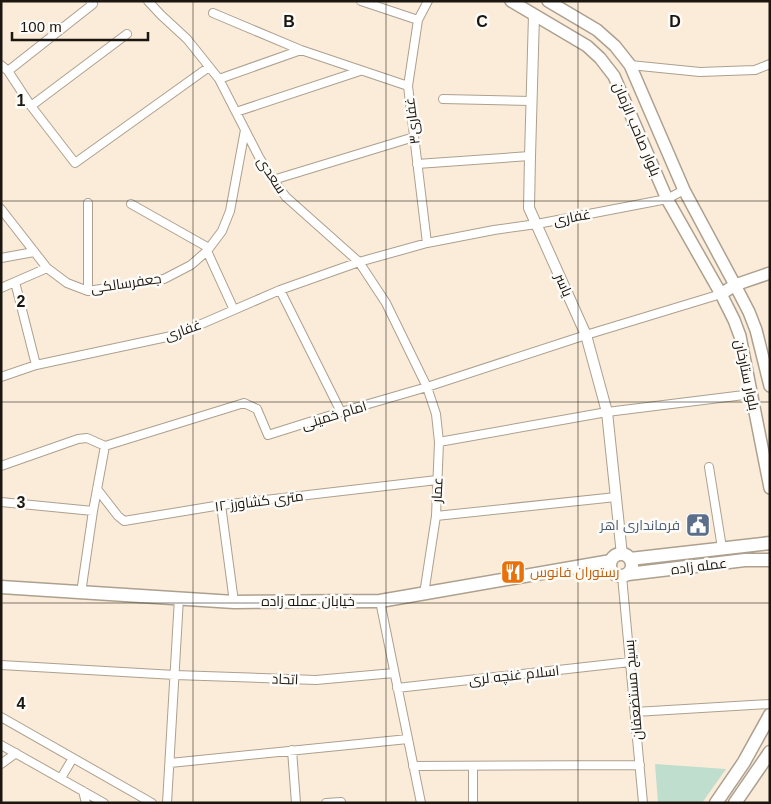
<svg xmlns="http://www.w3.org/2000/svg" width="771" height="804" viewBox="0 0 771 804" font-family="Arial,Cairo,sans-serif">
	<style>
		.green { fill: #bfdece }
		.lines { fill: none; stroke-linecap: round; stroke-linejoin: round }
		.minor-casing { stroke: #ada08e; stroke-width: 10 }
		.tertiary-casing { stroke: #ada08e; stroke-width: 12 }
		.secondary-casing { stroke: #ada08e; stroke-width: 14 }
		.primary-casing { stroke: #ada08e; stroke-width: 15 }
		.minor { stroke: #fff; stroke-width: 8 }
		.tertiary { stroke: #fff; stroke-width: 10 }
		.secondary { stroke: #fff; stroke-width: 11 }
		.primary { stroke: #fff; stroke-width: 12 }
		.grid { fill: none; stroke: #1b1610; stroke-width: 1; stroke-opacity: 0.55 }
		.labels { text-anchor: middle; dominant-baseline: central; stroke-width: 5; stroke-linejoin: round; paint-order: stroke }
		.street-label { font-size: 14px; fill: #1b1610; stroke: #fdfbf7 }
		.service-label { font-size: 14px; fill: #4e5e75; stroke: #fdfbf7; text-anchor: end }
		.food-label { font-size: 14px; fill: #c56008; stroke: #fdfbf7; text-anchor: start }
		.grid-label { font-size: 16px; text-anchor: middle; font-weight: bold; fill: #1b1610; stroke: #fdfbf7; stroke-width: 5; stroke-linejoin: round; paint-order: stroke }
	</style>
	<rect width="100%" height="100%" fill="#faecd9"/>
	<path class="green" d="M655 764 726 769 702 803H658Z"/>
	<g class="lines">
		<defs>
			<path id="minor" d="M148 1 161 15 187 39 219 79 259 157 273 180 286 197 359 262 386 303 427 387 436 414 439 442 436 516 424 594
				M361 1 418 20
				M213 13 301 50 408 86
				M1 65 8 71 31 106 75 163 209 67
				M630 65 700 72 755 70 770 64
				M8 71 93 4 90 1
				M219 79 301 50
				M443 99 531 101
				M31 106 127 34
				M236 112 360 71
				M417 164 530 156
				M273 180 414 137
				M131 204 209 248
				M1 209 47 268 67 283 88 291 164 279 191 265 207 251 222 231 230 211 245 130
				M427 243 408 86 418 20 428 1
				M207 251 234 310
				M1 258 34 252
				M15 282 36 365
				M1 288 47 268
				M280 290 341 412
				M88 291V203
				M1 377 36 365 176 335 280 290 359 262 427 243 494 230 537 224 667 199 684 190
				M439 442 607 412 752 394
				M1 466 78 439 87 438 105 446
				M709 467 722 548
				M97 489 118 516 124 521 221 505 437 480
				M1 502 93 511
				M221 505 234 602
				M436 516 616 497
				M622 576 643 803
				M81 593 93 511 105 446 244 403 257 409 268 435 341 412 427 387 586 335 721 294
				M380 601 421 803
				M1 665 175 675 316 680 394 673
				M397 688 630 662
				M635 712 770 704
				M1 717 152 803
				M1 745 104 803
				M292 750 296 803
				M170 763 408 739
				M1 764 16 753
				M413 766 640 765
				M473 766V803
				M61 778 73 758
				M83 791 86 803
				M167 803 179 598
				M326 803 341 802"/>
			<path id="tertiary" d="M534 15 530 156 529 208 586 335 607 412 622 555"/>
			<path id="secondary" d="M511 1 587 46 600 58 614 76 667 199 721 294 734 320 740 336 770 488
				M548 1 597 30 615 46 630 65 684 190 735 285 749 312 756 330 770 386
				M721 294 735 285 770 273"/>
			<path id="primary" d="M610 565a11 11 0 1 1 22 0a11 11 0 1 1-22 0Z
				M630 559 770 543
				M628 574 745 560H770
				M1 587 234 602 380 601 611 561
				M716 803 744 762 770 715
				M735 803 770 752"/>
		</defs>
		<use href="#minor" class="minor-casing"/>
		<use href="#tertiary" class="tertiary-casing"/>
		<use href="#secondary" class="secondary-casing"/>
		<use href="#primary" class="primary-casing"/>
		<use href="#minor" class="minor"/>
		<use href="#tertiary" class="tertiary"/>
		<use href="#secondary" class="secondary"/>
		<use href="#primary" class="primary"/>
	</g>
	<path class="grid" d="M193 1V803M386 1V803M578 1V803M1 201H770M1 402H770M1 603H770"/>
	<defs>
		<symbol id="civic-square" viewBox="-11 -11 22 22"><rect x="-9" y="-9" width="18" height="18" rx="4" fill="#5c6f8a" stroke="#fdfbf7"/><path d="M-.6-6.5H3V-4.5H.6V-3L4-1V1h2V6H-6V1h2V-1L-.6-3ZM-1.2 2.5V6h2.4V2.5Z" fill="#fff"/></symbol>
		<symbol id="restaurant-square" viewBox="-11 -11 22 22"><rect x="-9" y="-9" width="18" height="18" rx="4" fill="#e8710a" stroke="#fdfbf7"/><path d="M-5-6h1v4h1v-4h1v4h1v-4h1v5L-1.5 .5V6h-2V.5L-5-1ZM5-6V6H3V1.5H1.5Q1.5-4 5-6Z" fill="#fff"/></symbol>
	</defs>
	<g fill-rule="evenodd">
		<use href="#civic-square" x="684" y="511" width="28" height="28"/>
		<use href="#restaurant-square" x="499" y="558" width="28" height="28"/>
	</g>
	<g class="labels">
		<g class="street-label">
			<text transform="translate(412 121) rotate(-97)">غفاری۳</text>
			<text transform="translate(637 129) rotate(67)">بلوار صاحب الزمان</text>
			<text transform="translate(272 175) rotate(57)">سعدی</text>
			<text transform="translate(572 217) rotate(-11)">غفاری</text>
			<text transform="translate(126 283) rotate(-8)">جعفرسالکی</text>
			<text transform="translate(564 285) rotate(67)">یاسر</text>
			<text transform="translate(183 330) rotate(-19)">غفاری</text>
			<text transform="translate(747 375) rotate(78)">بلوار ستارخان</text>
			<text transform="translate(334 415) rotate(-17)">امام خمینی</text>
			<text transform="translate(437 490) rotate(-87)">عمار</text>
			<text transform="translate(259 501) rotate(-7)">۱۲ متری کشاورز</text>
			<text transform="translate(699 566) rotate(-7)">عمله زاده</text>
			<text x="308" y="601">خیابان عمله زاده</text>
			<text transform="translate(514 675) rotate(-6)">اسلام غنچه لری</text>
			<text transform="translate(285 679) rotate(2)">اتحاد</text>
			<text transform="translate(633 690) rotate(-95)">بسیج مستضعفان</text>
		</g>
		<g class="service-label">
			<text x="680" y="525">فرمانداری اهر</text>
		</g>
		<g class="food-label">
			<text x="530" y="572">رستوران فانوس</text>
		</g>
	</g>
	<g class="grid-label">
		<text x="289" y="27">B</text>
		<text x="482" y="27">C</text>
		<text x="675" y="27">D</text>
		<text x="21" y="106">1</text>
		<text x="21" y="307">2</text>
		<text x="21" y="508">3</text>
		<text x="21" y="709">4</text>
	</g>
	<rect width="771" height="804" fill="none" stroke="#1b1610" stroke-width="5"/>
	<path d="M12 32v8h136v-8" fill="none" stroke="#1b1610" stroke-width="2.5"/>
	<text x="20" y="32" font-size="15" fill="#1b1610" stroke="#fdfbf7" stroke-width="4" paint-order="stroke">100 m</text>
</svg>
